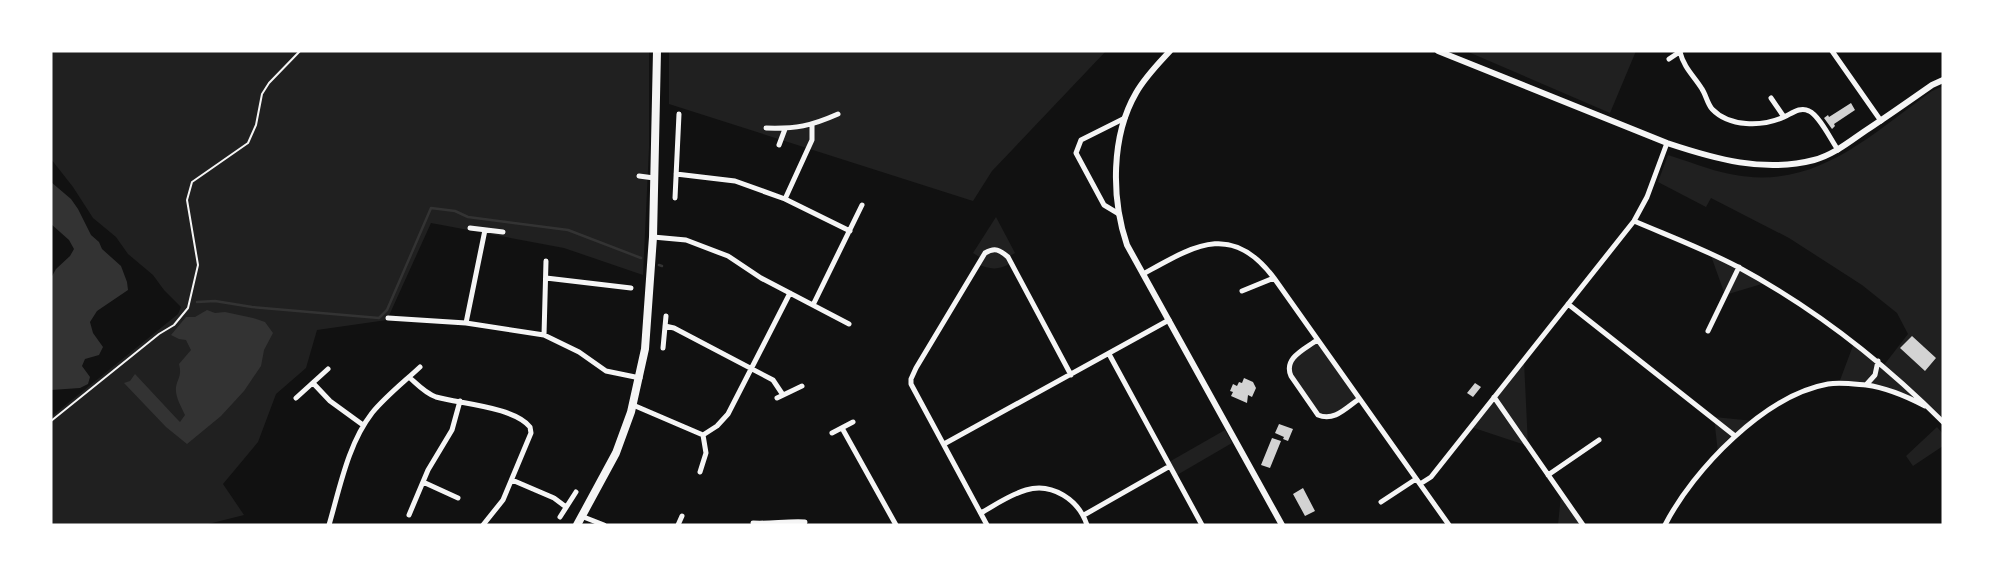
<svg xmlns="http://www.w3.org/2000/svg" width="1994" height="576" viewBox="0 0 1994 576" font-family="'PT Sans',sans-serif">
	<style>
		.green { fill: #202020 }
		.water { fill: #333 }
		.lines { fill: none; stroke-linecap: round; stroke-linejoin: round }
		.stream { stroke: #333; stroke-width: 2.5 }
		.building { fill: #d3d3d3 }
		.path { stroke: #f5f5f5; stroke-width: 2 }
		.minor { stroke: #f5f5f5; stroke-width: 5 }
		.tertiary { stroke: #f5f5f5; stroke-width: 6 }
		.primary { stroke: #f5f5f5; stroke-width: 8 }
	</style>
	<rect width="100%" height="100%" fill="#111"/>
	<path class="green" d="M51 51H649V148L643 275 564 248 431 223 387 320 317 330 306 368 276 394 258 442 223 484 244 515 204 525H51V417L178 314 181 307 164 290 153 275 128 254 116 237 93 218 73 187 51 159Z
		M669 51H1106L992 171 973 201 669 104Z
		M1466 51H1636L1610 113Z
		M1943 86V417L1939 418 1931 409 1881 387 1839 383 1854 343 1884 365 1908 334 1897 313 1862 285 1789 238 1711 198 1706 207 1658 182 1668 155C1688 161 1709 170 1730 174 1814 192 1869 136 1932 91Z
		M996 217 1015 253 1008 257 1011 263C1000 270 990 270 978 264L981 258 973 253Z
		M1710 253 1765 283 1725 295Z
		M1317 340 1359 399 1334 416H1322L1291 376 1289 364Z
		M1524 361 1528 446 1471 427Z
		M1714 417 1754 421 1718 453Z
		M1937 427 1943 434V446L1913 466 1906 456Z
		M1225 430 1232 443 1177 475 1169 462Z
		M1561 495 1583 525H1558Z"/>
	<path class="water" d="M51 182 71 199 78 209 91 235 99 242 102 249 121 266 127 282 128 290 97 311 90 322 93 333 103 347 99 355 85 359 82 366 90 377 88 384 80 388 51 390V278L56 269 70 256 74 249 69 240 51 224Z
		M207 310 215 313 225 312 253 318 265 322 273 333 264 350 261 366 244 391 221 416 187 444 166 427 124 383 130 381 135 374 177 419 180 422 185 415C181 406 175 397 176 387 178 377 182 376 179 364L191 350 186 340 179 339 171 335 186 317H195Z"/>
	<g class="lines">
		<path class="stream" d="M659 265 662 266
			M197 302 215 301 252 307 379 318 387 310 431 208 455 211 468 217 568 230 641 258"/>
	</g>
	<path class="building" d="M1851 103 1855 110 1834 124 1835 126 1832 129 1824 118 1828 115 1829 117Z
		M1912 336 1936 358 1925 371 1900 348Z
		M1244 378 1253 382 1256 388 1252 397 1248 395 1247 403 1231 396 1233 392 1230 391 1233 384 1237 386 1239 382 1242 383Z
		M1475 383 1481 387 1473 397 1467 393Z
		M1279 424 1293 429 1288 441 1283 439 1284 437 1275 433Z
		M1272 438 1281 441 1270 468 1261 465Z
		M1303 488 1315 511 1305 516 1293 494Z"/>
	<g class="lines">
		<path class="path" d="M51 421 159 334 174 325 188 308 198 265 187 200 192 182 248 143 256 125 262 94 269 83 300 51"/>
		<path class="minor" d="M1832 51 1881 121
			M1680 52C1684 68 1694 76 1702 89 1706 95 1707 103 1712 109 1729 127 1762 127 1784 117 1791 114 1800 106 1809 111 1819 115 1831 140 1838 150
			M1669 59 1681 51
			M1771 98 1784 117
			M766 128C796 129 811 126 838 114
			M779 145 785 129
			M676 174 735 181 785 199 850 231
			M639 176 654 178
			M675 198 679 114
			M785 199 812 140V125
			M1119 214 1104 205 1076 153 1081 140 1125 118
			M1634 221C1669 236 1704 249 1738 267 1814 308 1882 361 1943 422
			M470 228 503 232
			M653 237 686 240 728 256 761 278 849 324
			M1143 274C1194 246 1231 221 1274 278L1449 525
			M546 278 631 288
			M1242 291 1274 278
			M1568 304 1735 436
			M813 305 862 205
			M388 318 466 323 544 335 579 352 606 371 640 378
			M466 323 485 230
			M665 326 674 328 773 380 783 395
			M1708 331 1739 267
			M544 335 546 261
			M1317 340C1305 349 1283 358 1291 376L1318 415C1334 422 1346 408 1359 399
			M663 348 666 316
			M1109 354 1202 525
			M409 377C418 385 425 393 436 397 461 404 514 407 530 427L531 433 503 500 483 525
			M313 383 330 401 363 425
			M1866 385C1888 388 1906 396 1925 406
			M1494 397 1583 525
			M296 398 328 369
			M777 398 802 386
			M633 405 703 435 706 453 700 472
			M842 428 896 525
			M832 433 853 422
			M703 435 717 426 728 414 790 293
			M944 444 1169 320
			M1548 475 1599 440
			M512 480 554 498 566 507
			M423 482 458 498
			M1420 484 1431 477 1634 221 1647 197 1667 143
			M1381 502 1416 479
			M981 513C995 505 1009 495 1026 490 1052 482 1079 500 1087 525
			M409 515 428 470 452 430 460 401
			M1084 515 1170 466
			M581 516 604 525
			M560 517 576 492
			M753 523C770 524 787 521 805 522
			M329 525C340 487 348 444 372 413 386 396 404 382 420 367
			M678 525 682 516
			M987 525 911 384V379L916 368 985 253C995 247 1000 250 1008 257L1071 375
			M1665 525C1693 470 1765 395 1828 384 1840 382 1854 384 1866 385L1875 375 1878 361"/>
		<path class="tertiary" d="M1170 51C1158 64 1145 77 1136 93 1111 136 1111 198 1127 245L1282 525
			M1438 51 1667 143C1715 159 1764 173 1814 160 1833 155 1849 142 1865 131 1888 116 1909 101 1932 85L1943 80"/>
		<path class="primary" d="M577 525 616 453 631 412 645 349 653 237 657 51"/>
	</g>
	<rect width="1994" height="576" fill="none" stroke="#ffffff" stroke-width="105"/>
</svg>
